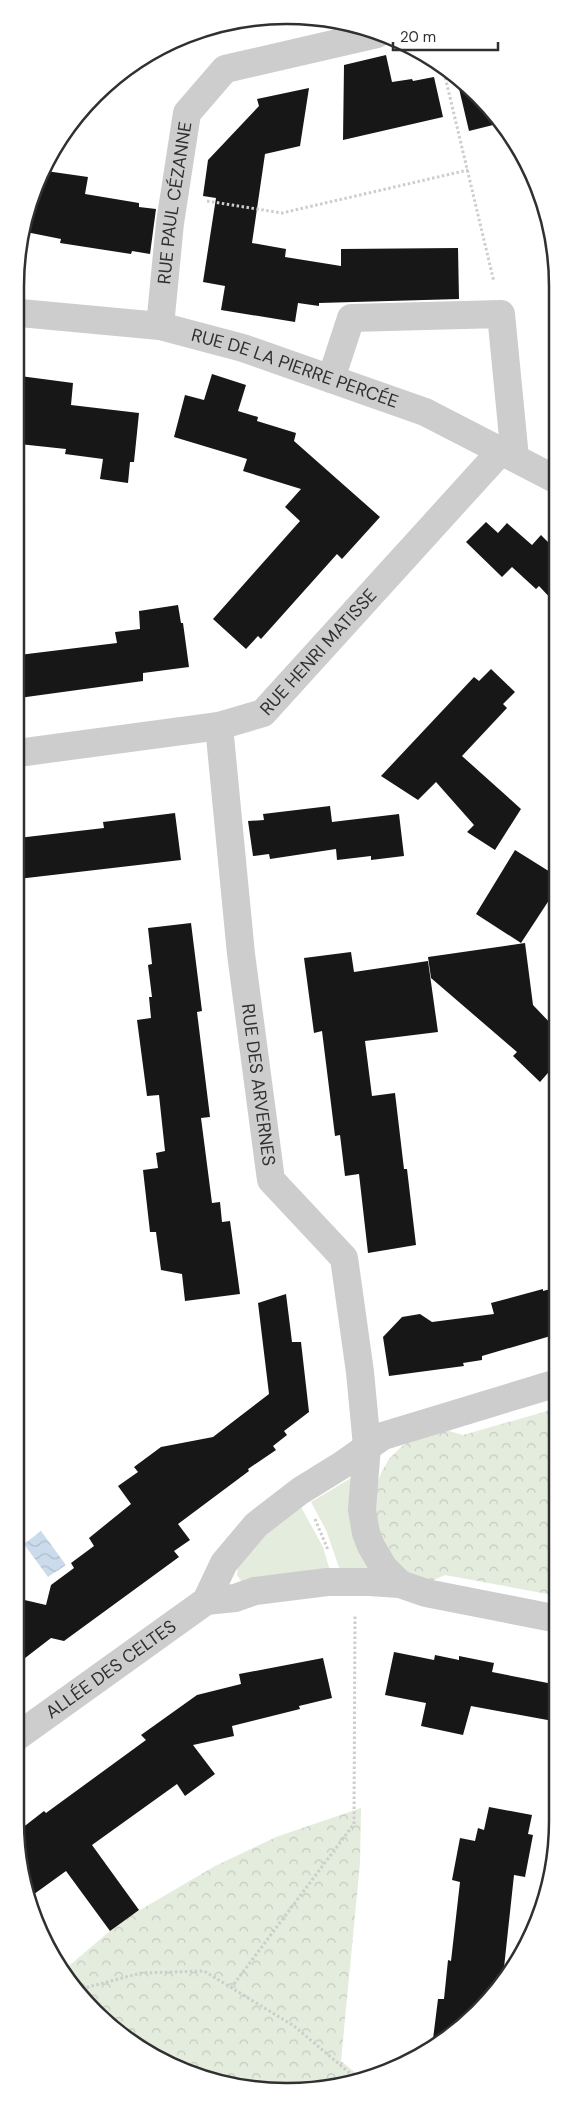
<svg xmlns="http://www.w3.org/2000/svg" width="573" height="2107" viewBox="0 0 573 2107" font-family="'DM Sans',sans-serif">
	<style>
		.grass { fill: #e4ecde }
		.forest { fill: url(#forest-crowns) }
		.water { fill: url(#water-waves) }
		.building { fill: #171717 }
		.lines { fill: none; stroke-linecap: round; stroke-linejoin: round }
		.path { stroke: #cdcdcd; stroke-width: 3; stroke-dasharray: 2.5 2.5; stroke-linecap: butt }
		.minor { stroke: #cdcdcd; stroke-width: 28 }
		.labels { text-anchor: middle; dominant-baseline: central; stroke-width: 5; stroke-linejoin: round; paint-order: stroke }
		.street-label { font-size: 18px; fill: #303030; stroke: #fff }
		.rim { fill: none; stroke: #303030; stroke-width: 2.5 }
	</style>
	<defs>
		<pattern id="forest-crowns" width="20" height="18" patternUnits="userSpaceOnUse" patternTransform="scale(1.25)"><rect width="20" height="18" fill="#e4ecde"/><path d="M2 6a3 3 0 1 1 6 0M12 15a3 3 0 1 1 6 0" fill="none" stroke="#c4cbbf"/></pattern>
		<pattern id="water-waves" width="16" height="10" patternUnits="userSpaceOnUse" patternTransform="scale(1.25)"><rect width="16" height="10" fill="#cbdbeb"/><path d="M0 5q4-4 8 0t8 0" fill="none" stroke="#afbcca"/></pattern>
	</defs>
	<rect width="100%" height="100%" fill="#fff"/>
	<path class="grass" d="M351 1478 373 1570 341 1573 326 1530 311 1502Z
		M301 1507 323 1547 331 1574 242 1582 237 1575 238 1566 267 1531Z"/>
	<path class="forest" d="M554 1409 553 1595 445 1575 425 1584 398 1568 375 1524 374 1493 381 1473 389 1459 401 1447 415 1438 439 1428 463 1435Z
		M361 1808 360 1863 341 2061 363 2079 293 2088 231 2081 167 2064 83 2000 64 1970 123 1920 215 1866 276 1837Z"/>
	<path class="water" d="M41 1531 66 1565 48 1577 24 1544Z"/>
	<path class="building" d="M386 55 392 82 412 79 413 81 434 77 443 117 343 140 344 65Z
		M457 80 490 107 501 123 469 131Z
		M309 88 300 146 265 154 252 243 286 249 285 257 341 266V249L458 248 459 299 319 303V306L298 303 295 322 221 310 225 286 203 282 216 198 203 196 208 160 259 106 257 99Z
		M46 171 88 177 85 194 139 203V207L156 209 150 254 132 251 131 254 60 243 61 239 21 231Z
		M212 374 246 385 238 411 258 417 257 421 296 433 294 441 380 517 342 559 337 554 261 639 258 636 246 649 213 619 300 521 285 507 301 489 243 471 247 459 174 437 185 395 204 400Z
		M20 376 73 383 71 405 139 413 134 462H130L128 483 100 479 103 459 65 454 66 449 19 444Z
		M486 522 498 533 507 523 532 545 541 535 555 549V603L539 586 536 589 512 567 502 577 466 542Z
		M178 605 181 623H183L189 667 143 673V681L19 698V655L117 643 115 632 140 629 139 611Z
		M491 669 515 692 503 704 507 708 462 756 521 809 495 850 467 832 474 825 436 782 418 800 381 776 474 677 479 681Z
		M330 806 332 822 399 814 404 856 371 860V856L337 860 336 849 270 859 269 854 253 856 248 821 264 820 263 814Z
		M175 813 181 860 18 879V838L104 828 103 822Z
		M515 850 555 875V891L521 943 476 914Z
		M191 923 202 1011 197 1012 210 1117 201 1118 212 1203 220 1202 222 1222 230 1221 240 1294 185 1301 182 1274 161 1270 156 1232H150L143 1170 158 1168 156 1153 165 1151 159 1095 147 1096 137 1020 151 1018 149 997H152L148 965 152 964 148 928Z
		M525 943 533 1005 554 1027V1066L540 1082 513 1056 517 1052 431 978 428 957Z
		M351 952 354 972 428 961 438 1032 365 1041 372 1096 395 1093 404 1169H407L416 1245 368 1253 359 1174 345 1176 340 1135 335 1136 322 1031 314 1033 304 958Z
		M554 1288V1335L482 1356V1360L463 1363 464 1366 389 1376 383 1337 402 1317 420 1314 432 1322 494 1314 491 1303 543 1289V1291Z
		M286 1294 292 1342H301L309 1412 284 1431 287 1435 273 1446 276 1450 248 1469 249 1471 178 1524 190 1540 174 1551 179 1557 64 1641 51 1638 16 1665V1598L46 1605 51 1585 74 1568 71 1563 94 1546 89 1538 131 1504 118 1486 138 1472 134 1467 161 1447 213 1437 269 1394 258 1303Z
		M394 1652 434 1660 435 1655 459 1660V1656L494 1663 492 1672 553 1684V1721L471 1706 463 1735 421 1726 426 1703 385 1695Z
		M323 1658 332 1698 299 1706 300 1709 232 1726 234 1736 193 1745 215 1774 185 1796 177 1784 92 1845 139 1910 110 1931 66 1871 30 1897 17 1832 44 1811 46 1813 146 1740 141 1735 197 1695 241 1684 239 1674Z
		M489 1807 532 1815 528 1834 533 1835 525 1877 514 1875 503 1977 452 2036 432 2047 438 1999H444L448 1960 451 1961 460 1882 452 1880 460 1838 475 1841 478 1828 484 1830Z"/>
	<g class="lines">
		<path class="path" d="M443 68 494 282
			M207 201 282 213 468 170
			M315 1519 328 1550
			M231 1988 354 1824 355 1614
			M77 1990 141 1973 204 1971 294 2026 358 2080"/>
		<g class="minor">
			<path id="s1" d="M20 313 160 326 243 348 425 412 555 479"/>
			<path id="s2" d="M160 326 170 223 187 113 225 69 377 34"/>
			<path d="M331 379 351 318 501 314 515 458"/>
			<path id="s3" d="M219 726 241 954 271 1180 344 1258 360 1372 367 1446 362 1510 366 1533 371 1546 384 1568 400 1584 426 1593 553 1618"/>
			<path id="s4" d="M18 753 219 726 263 713 501 451"/>
			<path d="M206 1601 235 1598 255 1591 327 1582H369L400 1584"/>
			<path id="s5" d="M15 1738 206 1601 224 1563 256 1525 300 1491 342 1465 383 1436 554 1384"/>
		</g>
	</g>
	<g class="labels">
		<g class="street-label">
			<text stroke="none"><textPath href="#s2" startOffset="124">RUE PAUL CÉZANNE</textPath></text>
			<text stroke="none"><textPath href="#s1" startOffset="282">RUE DE LA PIERRE PERCÉE</textPath></text>
			<text stroke="none"><textPath href="#s4" startOffset="331">RUE HENRI MATISSE</textPath></text>
			<text stroke="none"><textPath href="#s3" startOffset="361">RUE DES ARVERNES</textPath></text>
			<text stroke="none"><textPath href="#s5" startOffset="118">ALLÉE DES CELTES</textPath></text>
		</g>
	</g>
	<path d="M0 0H573V2107H0ZM286 24H287A262 262 0 0 1 549 286V1821A262 262 0 0 1 287 2083H286A262 262 0 0 1 24 1821V286A262 262 0 0 1 286 24Z" fill="#fff" fill-rule="evenodd"/>
	<path class="rim" d="M286 24H287A262 262 0 0 1 549 286V1821A262 262 0 0 1 287 2083H286A262 262 0 0 1 24 1821V286A262 262 0 0 1 286 24Z"/>
	<path d="M393 42v8h105v-8" fill="none" stroke="#303030" stroke-width="2.5"/>
	<text x="400" y="42" font-size="15" fill="#303030" stroke="#ffffff" stroke-width="4" paint-order="stroke">20 m</text>
</svg>
